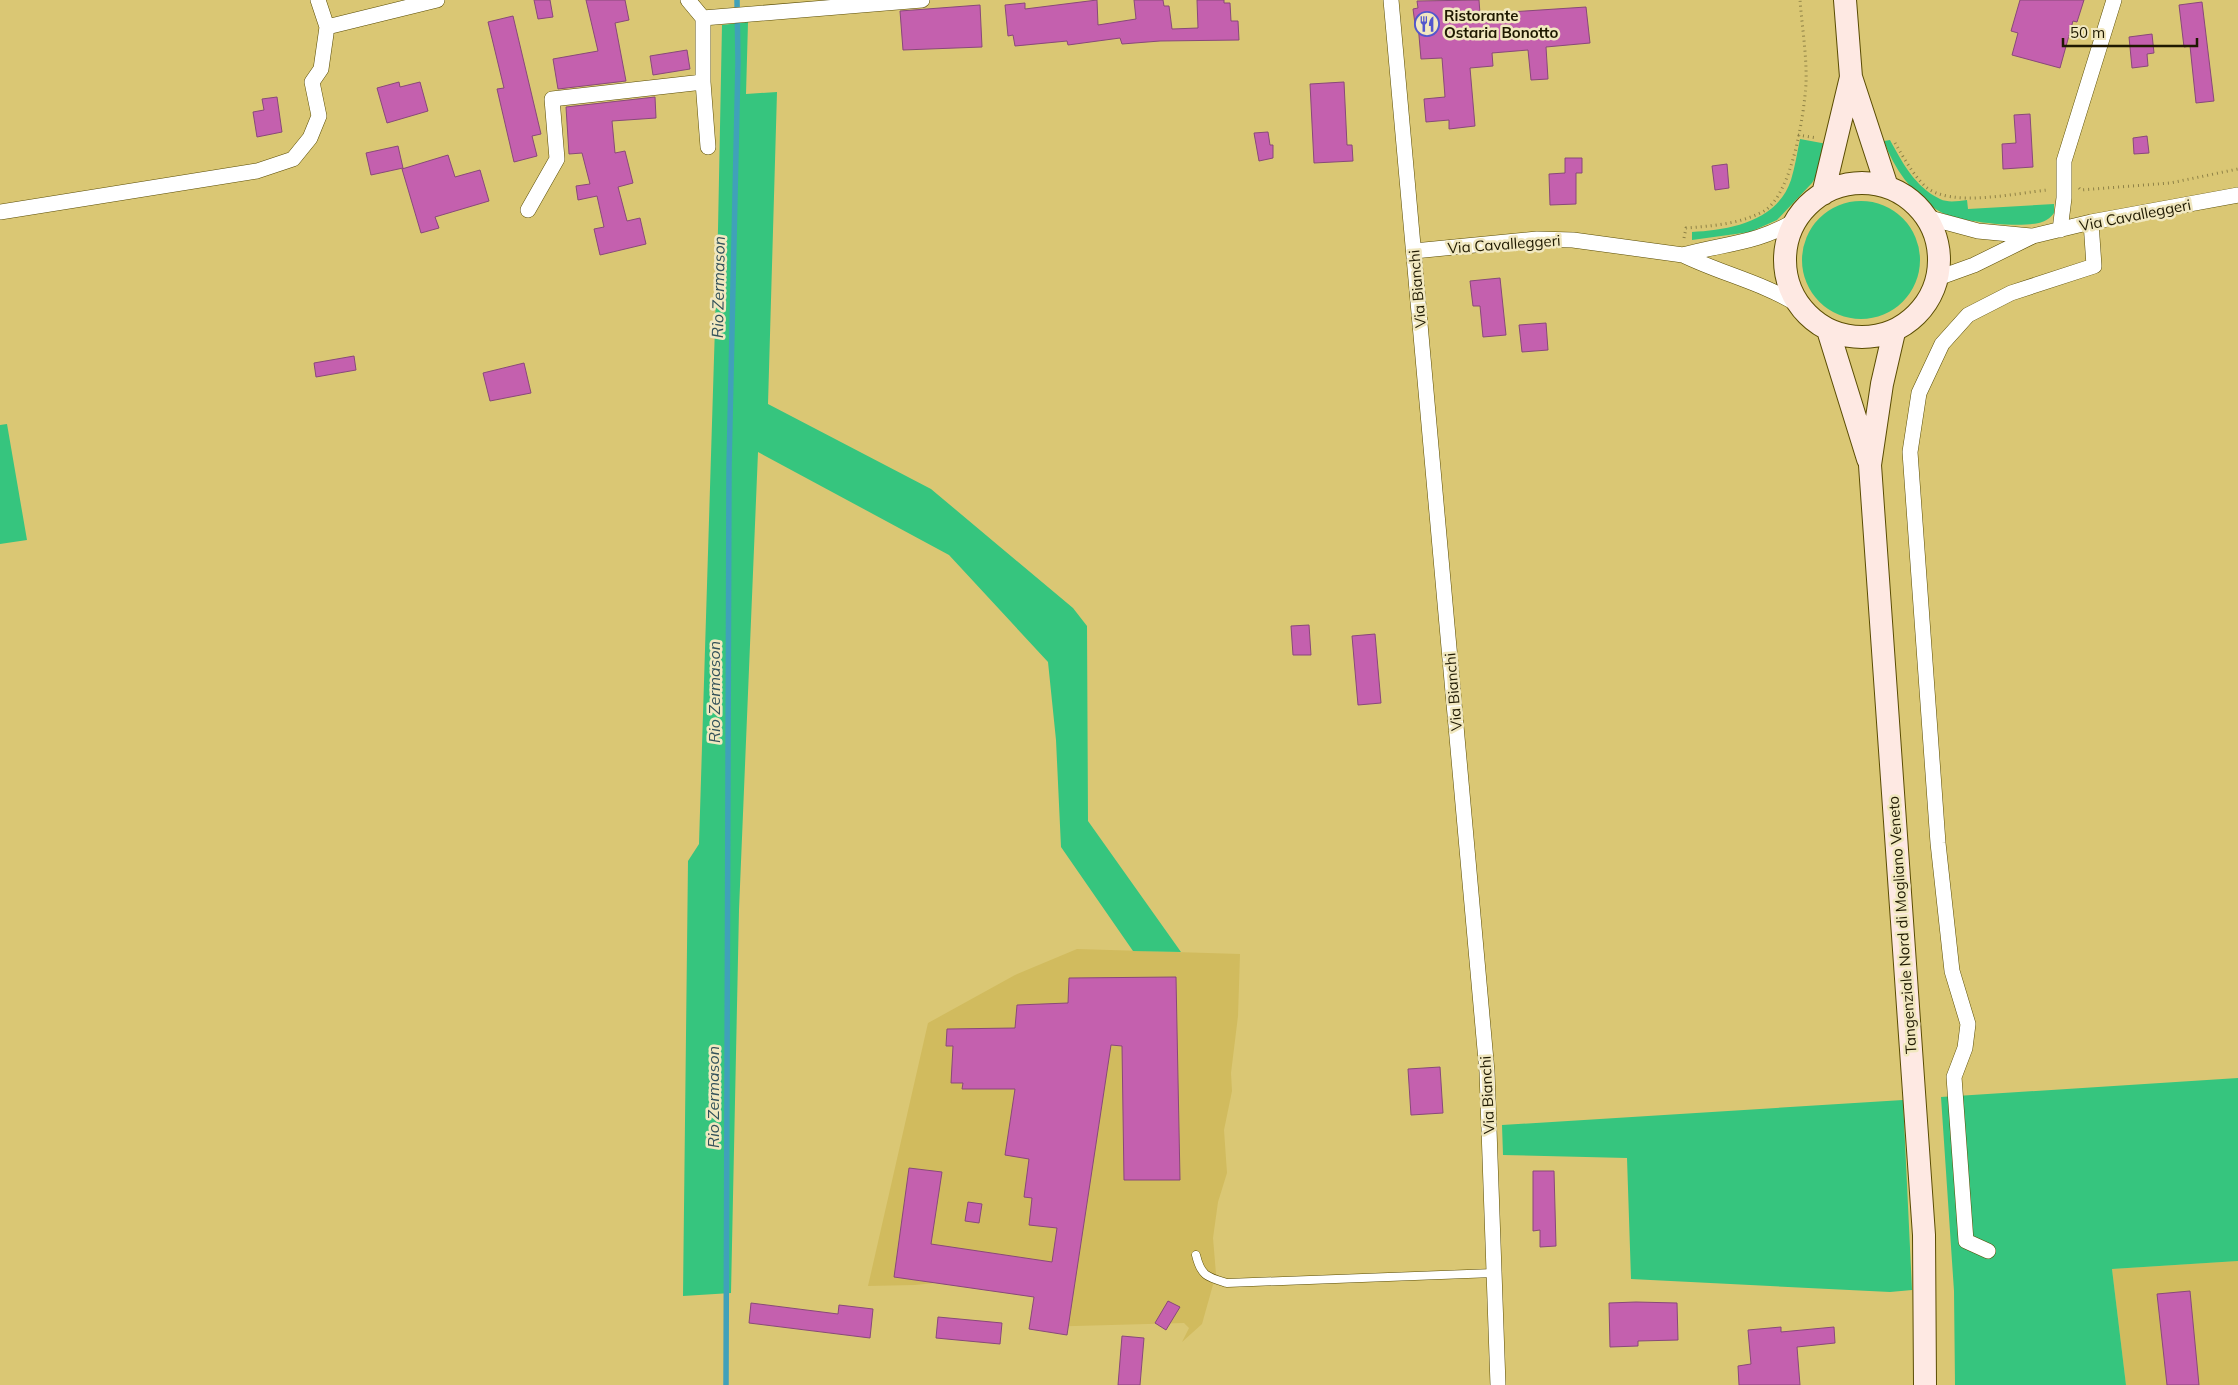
<svg xmlns="http://www.w3.org/2000/svg" width="2238" height="1385" viewBox="0 0 2238 1385" font-family="Mulish,sans-serif">
	<style>
		.built { fill: #d1bb5e }
		.green { fill: #36c57e }
		.lines { fill: none; stroke-linecap: round; stroke-linejoin: round }
		.stream { stroke: #40a1b9; stroke-width: 5.5 }
		.building { fill: #c460ae; stroke: #884979 }
		.service-casing { stroke: #5a4c03; stroke-width: 9 }
		.minor-casing { stroke: #5a4c03; stroke-width: 16 }
		.secondary-casing { stroke: #5a4c03; stroke-width: 24 }
		.path { stroke: #8e8146; stroke-width: 3; stroke-dasharray: 1 4; stroke-linecap: butt }
		.service { stroke: #fff; stroke-width: 8 }
		.minor { stroke: #fff; stroke-width: 15 }
		.secondary { stroke: #fee9e3; stroke-width: 22 }
		.labels { text-anchor: middle; dominant-baseline: central; stroke-width: 5; stroke-linejoin: round; paint-order: stroke }
		.poi-label { font-size: 15px; font-weight: bold; fill: #1f1901; stroke: #f1e8c0; text-anchor: start }
		.street-label { font-size: 15px; fill: #1f1901; stroke: #f1e8c0 }
		.water-label { font-size: 16px; font-style: italic; fill: #34525a; stroke: #f1e8c0 }
	</style>
	<rect width="100%" height="100%" fill="#dac774"/>
	<path class="built" d="M1077 949 1240 954 1238 1016 1231 1073 1232 1091 1224 1130 1227 1173 1218 1202 1213 1238 1216 1274 1202 1324 1182 1342 1189 1328 1184 1323 1038 1327 1042 1276 1012 1275 915 1285 868 1286 928 1023 1015 975Z
		M2238 1261V1385H2126L2112 1269Z"/>
	<path class="green" d="M748 22 746 94 777 92 768 404 931 489 1073 608 1087 626 1088 821 1181 952 1133 951 1061 847 1056 740 1048 662 949 555 758 452 739 910 731 1293 683 1296 688 861 699 844 718 229 722 25Z
		M1800 139 1827 144 1822 167 1812 183 1777 220 1750 232 1692 240V232C1729 230 1777 222 1791 180 1795 167 1797 153 1800 139Z
		M1890 140C1902 162 1915 187 1940 199 1948 203 1958 201 1967 200L1968 209 2054 204V213C2051 217 2048 220 2042 222 2022 229 1955 222 1937 210 1912 193 1894 169 1884 141Z
		M1802 260a59 59 0 1 1 118 0a59 59 0 1 1-118 0Z
		M7 424 27 540 0 544V425Z
		M2238 1078V1261L2112 1269 2126 1385H1955L1954 1291 1941 1097Z
		M1903 1100 1912 1290 1890 1292 1631 1279 1627 1158 1503 1155 1502 1125Z"/>
	<g class="lines">
		<path class="stream" d="M726 1385 729 466 738 62 737 0"/>
	</g>
	<path class="building" d="M534 0H550L553 17 538 19Z
		M586 0H625L629 20 615 23 626 81 558 89 553 59 598 51Z
		M1097 0 1098 25 1136 19 1134 0H1163L1164 6H1169L1172 29 1198 28 1197 0H1224V3H1230L1231 21H1238L1239 40 1160 41 1122 44 1120 38 1068 45 1067 41 1015 46 1013 35 1008 36 1005 5 1025 3V9Z
		M1479 0 1480 14 1586 7 1590 43 1546 47 1548 79 1531 80 1528 50 1492 53 1493 66 1470 68 1475 126 1449 129V120L1426 122 1424 99 1445 97 1442 58 1421 59 1418 24H1415L1413 9 1418 8 1417 1Z
		M2020 0H2084L2077 22 2073 21 2060 68 2012 55 2018 33 2011 31Z
		M2202 2 2214 101 2196 103 2190 46 2184 47 2179 5Z
		M980 5 982 47 903 50 900 11Z
		M513 16 541 134 532 136 537 156 514 162 497 89 504 88 488 22Z
		M2152 34 2154 53 2147 54 2148 66 2132 68 2129 37Z
		M687 50 690 69 653 75 650 56Z
		M399 82 400 87 420 82 428 111 387 123 377 88Z
		M1344 82 1347 145H1352L1353 161 1314 163 1310 84Z
		M277 97 282 132 257 137 253 112 264 110 262 99Z
		M655 97 656 118 612 121 615 153 625 151 633 183 618 187 627 221 640 218 646 244 600 255 594 229 604 227 597 196 578 200 576 186 590 184 582 153 569 154 566 107Z
		M2030 114 2033 167 2003 169 2002 144 2016 143 2014 115Z
		M1268 132 1270 145H1273V158L1259 161 1254 133Z
		M2147 136 2149 153 2134 154 2133 138Z
		M398 146 403 168 371 175 366 153Z
		M448 155 455 177 480 170 489 201 435 217 439 228 421 233 402 169Z
		M1565 158H1582V173H1576V204L1550 205 1549 174 1565 173Z
		M1727 164 1729 188 1715 190 1712 166Z
		M1500 278 1506 335 1483 337 1480 306H1473L1470 281Z
		M1546 323 1548 350 1522 352 1519 325Z
		M354 356 356 370 316 377 314 363Z
		M524 363 531 393 490 401 483 373Z
		M1309 625 1311 655H1293L1291 626Z
		M1375 634 1381 703 1358 705 1352 636Z
		M1176 977 1180 1180H1124L1122 1046 1111 1045 1067 1335 1029 1329 1034 1297 894 1277 909 1168 942 1172 931 1244 1052 1262 1057 1228 1029 1225 1032 1198 1024 1197 1029 1159 1005 1155 1015 1089H962L963 1083H951L953 1046H946L947 1029 1015 1028 1017 1005 1068 1003 1069 978Z
		M1440 1067 1443 1113 1411 1115 1408 1069Z
		M1533 1171H1554L1556 1246 1540 1247V1230L1533 1231Z
		M968 1202 982 1204 979 1223 965 1221Z
		M2190 1291 2199 1385H2167L2157 1294Z
		M1168 1301 1180 1307 1166 1330 1155 1323Z
		M1636 1302 1677 1303 1678 1340 1638 1341V1346L1610 1347 1609 1303Z
		M751 1303 838 1314 839 1305 873 1309 870 1338 749 1323Z
		M938 1317 1002 1323 1000 1344 936 1338Z
		M1781 1327V1332L1834 1327 1835 1343 1797 1347 1800 1385H1739L1738 1366 1751 1364 1748 1330Z
		M1122 1336 1144 1338 1140 1385H1118Z"/>
	<g class="lines">
		<defs>
			<path id="service" d="M1196 1255C1201 1276 1207 1277 1227 1283L1494 1273"/>
			<path id="minor" d="M318 0 327 27 437 0
				M688 0 703 18 922 0
				M1391 0 1487 1072 1498 1385
				M703 18V82L708 147
				M528 210 557 159 552 99 703 82
				M0 212 257 171 293 159 310 138 319 116 312 82 321 69 327 27
				M1926 217 1978 231 2031 236
				M1796 220C1757 244 1725 243 1683 255 1722 274 1764 283 1800 306
				M2060 230 2064 198V161L2114 0
				M1414 251 1537 239 1573 240 1683 255
				M1938 278 1974 265 2033 236 2091 222 2238 195
				M1988 1251 1966 1241 1954 1077 1965 1048 1968 1024 1952 971 1938 843 1910 452 1919 393 1942 344 1968 315 2011 293 2094 266 2091 222"/>
			<path id="secondary" d="M1845 0 1851 77 1887 187
				M1785 260a77 77 0 1 1 154 0a77 77 0 1 1-154 0Z
				M1823 194 1851 77
				M1828 330 1868 459
				M1894 332 1882 384 1870 465 1924 1235 1925 1385"/>
		</defs>
		<use href="#service" class="service-casing"/>
		<use href="#minor" class="minor-casing"/>
		<use href="#secondary" class="secondary-casing"/>
		<path class="path" d="M1798 135 1817 138
			M1895 143C1904 158 1913 175 1926 187 1951 208 2016 193 2048 190
			M2079 188 2081 190 2170 183 2238 169
			M1684 238 1686 228C1712 226 1740 224 1764 211 1792 194 1804 115 1806 84 1807 56 1802 27 1800 0"/>
		<use href="#service" class="service"/>
		<use href="#minor" class="minor"/>
		<use href="#secondary" class="secondary"/>
	</g>
	<defs>
		<symbol id="restaurant-ring" viewBox="-11 -11 22 22"><circle r="9.5" fill="#f1e8c0" stroke="#5257cd" stroke-width="1.5"/><path d="M-5-6h1v4h1v-4h1v4h1v-4h1v5L-1.5 .5V6h-2V.5L-5-1ZM5-6V6H3V1.5H1.5Q1.5-4 5-6Z" fill="#5257cd"/></symbol>
	</defs>
	<g fill-rule="evenodd">
		<use href="#restaurant-ring" x="1413" y="10" width="28" height="28"/>
	</g>
	<g class="labels">
		<g class="poi-label">
			<text x="1444" y="15">Ristorante<tspan x="1444" dy="17">Ostaria Bonotto</tspan></text>
		</g>
		<g class="street-label">
			<text transform="translate(2135 215) rotate(-11)">Via Cavalleggeri</text>
			<text transform="translate(1504 244) rotate(-4)">Via Cavalleggeri</text>
			<text transform="translate(1417 289) rotate(-95)">Via Bianchi</text>
			<text transform="translate(1453 692) rotate(-95)">Via Bianchi</text>
			<text transform="translate(1902 925) rotate(-94)">Tangenziale Nord di Mogliano Veneto</text>
			<text transform="translate(1487 1095) rotate(-93)">Via Bianchi</text>
		</g>
		<g class="water-label">
			<text transform="translate(718 287) rotate(-89)">Rio Zermason</text>
			<text transform="translate(714 692) rotate(-90)">Rio Zermason</text>
			<text transform="translate(713 1097) rotate(-90)">Rio Zermason</text>
		</g>
	</g>
	<path d="M2063 38v8h134v-8" fill="none" stroke="#1f1901" stroke-width="2.5"/>
	<text x="2070" y="38" font-size="15" fill="#1f1901" stroke="#f1e8c0" stroke-width="4" paint-order="stroke">50 m</text>
</svg>
